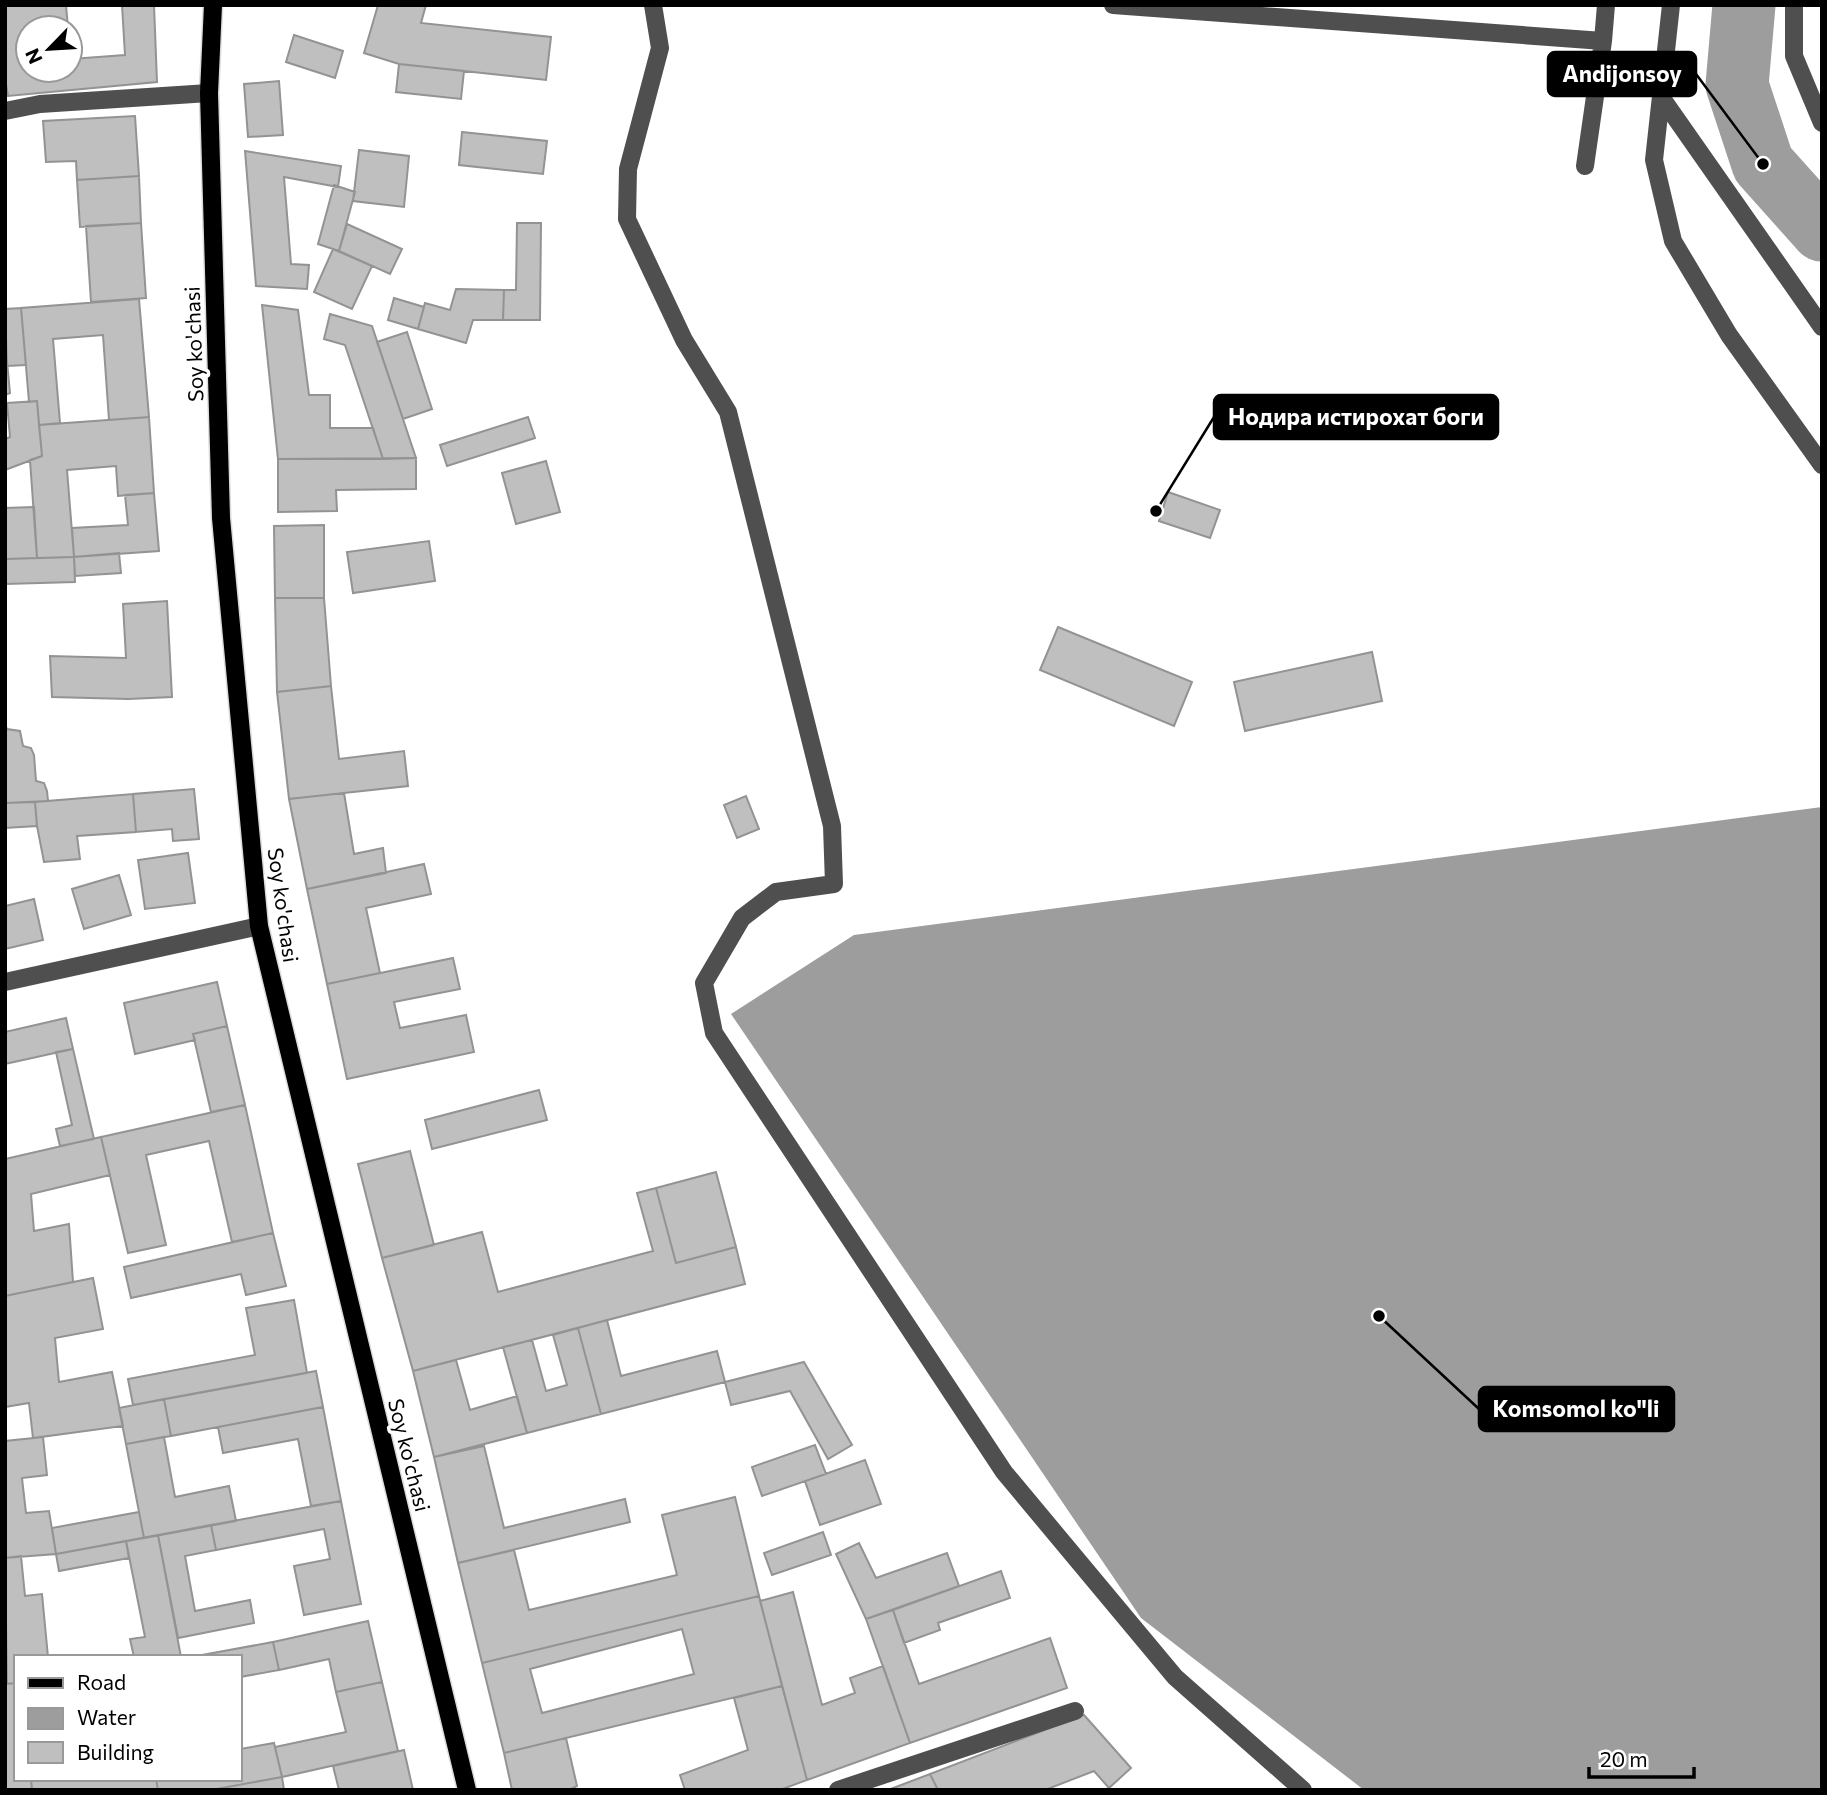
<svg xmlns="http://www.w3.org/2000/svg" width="1827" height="1795" viewBox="0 0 1827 1795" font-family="Commissioner,sans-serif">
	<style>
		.water { fill: #9d9d9d }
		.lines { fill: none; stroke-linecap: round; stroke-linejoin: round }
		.river { stroke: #9d9d9d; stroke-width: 63 }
		.building { fill: #bfbfbf; stroke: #939393; stroke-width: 2; fill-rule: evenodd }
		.major-casing { stroke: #dbdbdb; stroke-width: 21 }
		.minor { stroke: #4f4f4f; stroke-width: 18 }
		.major { stroke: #000; stroke-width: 18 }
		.labels { text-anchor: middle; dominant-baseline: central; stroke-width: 7; stroke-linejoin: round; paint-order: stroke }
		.street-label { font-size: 21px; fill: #000; stroke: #fff }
		.leader { fill: none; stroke: #000; stroke-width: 2.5 }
		.callout-dot { fill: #000; stroke: #fff; stroke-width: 2.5 }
		.callout { fill: #000; stroke: #000; stroke-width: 2.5 }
		.callout-label { font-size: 23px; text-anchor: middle; font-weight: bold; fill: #fff }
	</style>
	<rect width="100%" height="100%" fill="#fff"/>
	<path class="water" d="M1822 807V1790H1364L1141 1618 731 1014 854 935Z"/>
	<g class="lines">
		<path class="river" d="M1744 5 1737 85 1763 164 1822 230"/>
	</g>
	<path class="building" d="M5 5H66L68 28H28V70H70V47L71 59 125 55 122 5H154L157 82 8 96 5 79Z
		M378 5H426L421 23 551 37 546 80 399 64 364 53Z
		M294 35 343 51 335 78 286 62Z
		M399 64 464 71 461 99 396 92Z
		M279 81 283 135 248 137 244 84Z
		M135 116 139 176 77 180 76 161 46 162 43 121Z
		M462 132 547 141 543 174 459 165Z
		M359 150 409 156 404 207 353 201Z
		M245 151 341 166 338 187 284 177 291 264 309 265 307 289 256 286Z
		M139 176 141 223 80 227 77 180Z
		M334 185 355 192 339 251 318 244Z
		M141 223 146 298 91 302 86 226Z
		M517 223H541L540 320H503L504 290H516Z
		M347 224 402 249 390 274 339 251Z
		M333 249 372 266 352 309 314 292Z
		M456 289 504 290 503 320H473L466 343 418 329 425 303 450 310Z
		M394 298 424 307 418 329 388 320Z
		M139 299 149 417 109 420 103 335 53 339 60 423 39 425 37 401 29 402 21 308Z
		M262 305 298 310 309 395H330V428H373L383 459H278Z
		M21 308 26 365 7 366 5 309Z
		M330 314 372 326 416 458 383 459 345 345 324 339Z
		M407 332 432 409 403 419 377 342Z
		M5 340 10 393 5 395Z
		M37 401 42 456 5 470V439L10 437 7 403Z
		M149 417 154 493 118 496 116 466 67 470 74 557 37 558 30 460 42 456 39 425Z
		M528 417 535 438 447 466 440 445Z
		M416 458V489L336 490 337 511 278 512V459Z
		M546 461 560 512 516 524 502 473Z
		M1168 492 1220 510 1210 538 1159 521Z
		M154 493 159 551 74 557 72 528 128 525 125 495Z
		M34 507 37 558 5 559V508Z
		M324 525V598H275L274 526Z
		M429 541 435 581 353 593 347 552Z
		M119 553 121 573 75 576 74 557Z
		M74 557 75 582 5 584V559Z
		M275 598H324L331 686 277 692Z
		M167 601 172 697 128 699 52 697 50 656 126 658 123 604Z
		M1058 627 1192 682 1174 726 1040 670Z
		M1372 652 1382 701 1245 731 1234 682Z
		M331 686 339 759 404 751 408 786 289 799 277 692Z
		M5 725 7 729 20 731 23 746 31 748 34 755 36 781 44 783 47 791 48 801 5 803Z
		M194 789 199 839 173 841 172 829 136 832 133 794Z
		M344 793 354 854 383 848 386 873 307 889 289 799Z
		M133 794 136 832 77 836 80 859 44 862 37 826 35 802Z
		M746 796 759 829 737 838 724 805Z
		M35 802 37 826 5 828V803Z
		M188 853 195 903 145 909 138 860Z
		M424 864 431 894 366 908 380 973 327 984 307 889Z
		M119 875 131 915 84 929 72 889Z
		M34 899 43 940 5 949V906Z
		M453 958 460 989 394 1002 400 1028 466 1015 474 1052 347 1079 327 984Z
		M217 982 227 1026 193 1034 195 1040 135 1054 124 1003Z
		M66 1018 73 1049 5 1064V1032Z
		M227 1026 245 1105 211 1112 193 1034Z
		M73 1049 94 1139 60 1146 56 1129 72 1125 56 1052Z
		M539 1090 547 1120 432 1149 425 1120Z
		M245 1105 273 1233 232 1242 209 1141 146 1155 166 1245 128 1253 101 1137Z
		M101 1137 110 1175 31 1194 34 1231 69 1224 73 1282 5 1296V1159Z
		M410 1151 434 1245 382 1258 358 1164Z
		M716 1172 736 1247 676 1263 656 1188Z
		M656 1188 676 1263 736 1247 745 1284 413 1371 382 1258 482 1232 498 1292 653 1251 637 1193Z
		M273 1233 286 1286 246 1295 241 1274 131 1298 124 1267Z
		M93 1278 103 1329 55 1338 59 1382 112 1372 123 1426 33 1438 29 1403 5 1407V1296Z
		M294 1300 307 1373 133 1405 128 1379 255 1355 246 1308Z
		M607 1320 621 1376 717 1351 725 1382 601 1414 578 1328Z
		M578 1328 601 1414 527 1433 503 1347 532 1340 546 1391 567 1385 553 1335Z
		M456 1360 470 1410 517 1396 527 1433 434 1457 413 1371Z
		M804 1362 852 1445 828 1459 790 1391 731 1405 725 1382Z
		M316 1371 323 1407 171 1436 164 1399Z
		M164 1399 171 1436 126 1444 119 1408Z
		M323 1407 341 1501 311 1506 298 1439 223 1453 218 1427Z
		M43 1437 47 1475 22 1478 26 1513 49 1511 56 1554 5 1558V1441Z
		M164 1437 175 1497 229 1486 236 1521 144 1538 126 1444Z
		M815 1445 826 1474 762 1496 752 1467Z
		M484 1446 504 1528 625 1499 630 1522 458 1563 434 1457Z
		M865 1460 881 1504 820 1525 805 1481Z
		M735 1497 759 1596 482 1663 458 1563 514 1550 529 1610 677 1575 662 1515Z
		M341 1501 361 1604 304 1615 294 1566 330 1559 324 1529 216 1550 211 1525Z
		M139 1512 144 1538 56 1554 52 1528Z
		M211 1525 216 1550 185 1556 195 1611 250 1600 254 1623 178 1638 158 1535Z
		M823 1532 831 1555 772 1575 764 1553Z
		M158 1535 181 1657H134L130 1639 145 1637 126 1541Z
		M126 1541 129 1558 59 1571 56 1554Z
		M859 1543 876 1578 947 1553 959 1586 866 1619 836 1554Z
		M21 1556 25 1596 42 1594 48 1657H16V1683L7 1684 5 1558Z
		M1001 1571 1010 1598 938 1623 940 1630 904 1643 893 1610Z
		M793 1592 822 1705 855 1693 850 1678 883 1666 910 1743 807 1780 760 1601Z
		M759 1596 782 1686 504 1753 482 1663ZM682 1629 694 1674 542 1713 530 1669Z
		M893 1610 919 1684 1050 1638 1067 1688 910 1743 866 1619Z
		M368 1621 382 1682 336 1692 329 1659 279 1670 273 1642Z
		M273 1642 279 1670 240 1677V1657H191Z
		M382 1682 398 1751 282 1777 275 1747 346 1732 336 1692Z
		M16 1683V1779H31L32 1790H5V1684Z
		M782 1686 807 1780 780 1790H685L680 1775 748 1750 734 1698Z
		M1084 1715 1131 1768 1109 1788 1094 1771 1045 1790H938L930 1774Z
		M566 1738 577 1786 569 1790H512L504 1753Z
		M274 1743 282 1777 211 1790H158L156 1779H240V1749Z
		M404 1750 413 1790H339L333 1766Z
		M930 1774 938 1790H888Z
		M282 1777 284 1790H211Z
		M31 1779H156L158 1790H32Z"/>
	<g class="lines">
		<defs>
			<path id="major" d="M213 5 209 93 221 518 259 926 467 1790"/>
		</defs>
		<use href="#major" class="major-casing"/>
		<path class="minor" d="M653 5 660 48 628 169 627 219 684 340 728 412 832 826 834 884 776 892 742 918 704 983 714 1033 1004 1472 1175 1677 1303 1790
			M1113 5 1603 41
			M1671 5 1654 160 1673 241 1729 335 1822 465
			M1794 5V56L1822 123
			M1661 97 1822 327
			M5 111 40 104 209 93
			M1585 166 1603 41 1606 5
			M5 982 259 926
			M838 1790 1075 1711"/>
		<use href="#major" class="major"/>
	</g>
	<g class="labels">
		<g class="street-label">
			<text transform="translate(193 344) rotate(-92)">Soy ko'chasi</text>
			<text transform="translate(284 905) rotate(82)">Soy ko'chasi</text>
			<text transform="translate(410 1455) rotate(76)">Soy ko'chasi</text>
		</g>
	</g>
	<path class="leader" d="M1763 164L1696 74M1156 511L1214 417M1379 1316L1479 1409"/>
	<g class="callout-dot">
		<circle cx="1763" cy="164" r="7"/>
		<circle cx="1156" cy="511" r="7"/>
		<circle cx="1379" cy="1316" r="7"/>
	</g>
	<g class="callout">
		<rect x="1548" y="52" width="148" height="44" rx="7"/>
		<rect x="1214" y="395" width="284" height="44" rx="7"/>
		<rect x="1479" y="1387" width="195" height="44" rx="7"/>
	</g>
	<g class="callout-label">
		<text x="1622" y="82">Andijonsoy</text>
		<text x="1356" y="425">Нодира истирохат боги</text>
		<text x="1576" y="1417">Komsomol ko"li</text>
	</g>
	<rect width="1827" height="1795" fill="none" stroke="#000000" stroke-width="14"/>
	<rect x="14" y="1655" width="228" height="126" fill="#ffffff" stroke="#999999" stroke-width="2"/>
	<rect x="28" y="1678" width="35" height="10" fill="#000000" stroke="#999999" stroke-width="2"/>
	<text x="77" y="1690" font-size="21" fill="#000000">Road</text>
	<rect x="28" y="1708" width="35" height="21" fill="#9d9d9d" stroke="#999999" stroke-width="2"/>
	<text x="77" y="1725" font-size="21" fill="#000000">Water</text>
	<rect x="28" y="1742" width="35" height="21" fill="#bfbfbf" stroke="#999999" stroke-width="2"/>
	<text x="77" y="1760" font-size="21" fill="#000000">Building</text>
	<g transform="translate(49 49) rotate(245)"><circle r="33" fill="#ffffff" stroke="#999999" stroke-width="2"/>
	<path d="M0-5L12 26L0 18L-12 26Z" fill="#000000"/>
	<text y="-10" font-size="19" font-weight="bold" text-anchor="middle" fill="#000000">N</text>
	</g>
	<path d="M1589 1767v10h105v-10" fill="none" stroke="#000000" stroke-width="3.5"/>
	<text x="1600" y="1767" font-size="21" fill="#000000" stroke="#ffffff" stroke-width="5" paint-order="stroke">20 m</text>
</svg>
